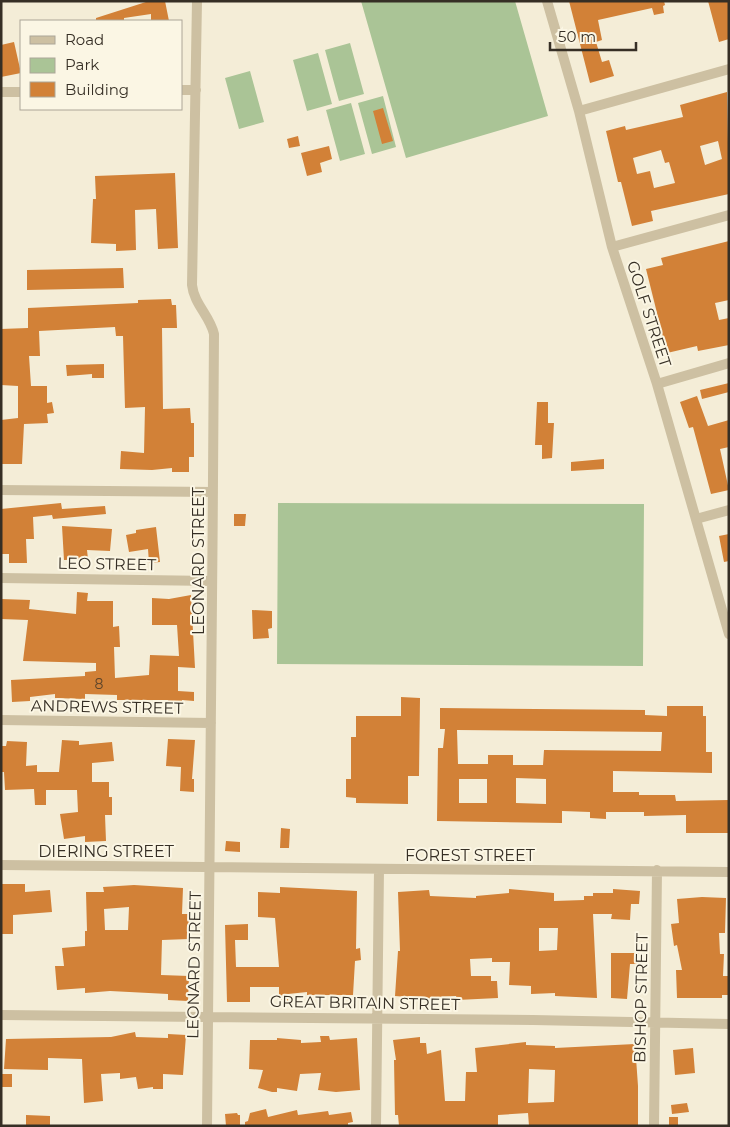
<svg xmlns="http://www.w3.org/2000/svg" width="730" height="1127" viewBox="0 0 730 1127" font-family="Montserrat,sans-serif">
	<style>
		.green { fill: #aac496 }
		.building { fill: #d28137; fill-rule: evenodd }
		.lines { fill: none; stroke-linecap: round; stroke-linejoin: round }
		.street { stroke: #cdc0a2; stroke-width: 10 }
		.labels { text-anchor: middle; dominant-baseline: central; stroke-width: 4; stroke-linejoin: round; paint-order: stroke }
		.number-label { font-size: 14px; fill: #5d442a }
		.street-label { font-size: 16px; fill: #362f25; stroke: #fbf6e4 }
	</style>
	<rect width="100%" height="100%" fill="#f4edd7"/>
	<path class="green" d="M361 1H515L548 116 406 158Z
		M350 43 364 94 339 101 325 50Z
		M318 53 332 104 307 111 293 60Z
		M250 71 264 122 239 129 225 78Z
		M383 96 396 147 372 154 358 103Z
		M351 103 365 154 340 161 326 110Z
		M278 503 644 504 643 666 277 664Z"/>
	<path class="building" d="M149 1H165L169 21H151V14L124 18V21H96V18Z
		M569 1H664L665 5 663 6 664 13 654 15 652 8 598 20 602 40 596 42 602 62 609 60 614 76 590 83Z
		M708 1H729V39L719 42Z
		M14 42 21 73 1 77V45Z
		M727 92 729 194 651 211 653 221 632 226 621 182H618L606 131 625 126 626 130 683 117 680 105ZM718 141 722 159 705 165 700 146ZM661 150 665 163 669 162 675 183 654 188 650 171 637 174 633 158Z
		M383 108 393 141 382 144 373 111Z
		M298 136 300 146 289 148 287 139Z
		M329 146 332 159 320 163 322 172 307 176 301 153Z
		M175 173 178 248 158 249 156 209 135 210 136 250 116 251V244L91 243 93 199H96L95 176Z
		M729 241V300L715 303 719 320 729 318V345L698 351 697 346 667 353 646 269 663 265 661 258Z
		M123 268 124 288 27 290V270Z
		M171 299 172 305H176L177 328H162L163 409 190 408 191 423H194V457H189V472H172V468L152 470 120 469 121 451 144 453 145 407 125 408 123 336H116L115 327 39 331 40 356H29L31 386H47V403L52 402 54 413 47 414 48 423 24 424 22 464H1V420L18 418V386L1 385V329L28 328V308L138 303V300Z
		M104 364V378H92V374L67 376 66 365Z
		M729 383V392L702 399 700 390Z
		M697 396 708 426 729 420V447L720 449 729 490 711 494 693 427 689 428 680 402Z
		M537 402H548V423H554L552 458 542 459V445H535Z
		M604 459V469L571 471V462Z
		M61 503 62 509 105 506 106 514 53 519 52 515 33 517 34 539H26L27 563H9V554H1V509Z
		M234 514H246L245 526H234Z
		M62 526 112 529 110 551 87 550 88 559 64 560Z
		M156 527 160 562 149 563 148 549 129 552 126 535 136 533V530Z
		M729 534V561L724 562 719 536Z
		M77 592 88 593 87 601H113V627L119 626 120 647H114L115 678 149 675 150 655 179 656 177 625H152V598L169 599 191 595 195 668 178 667V691L194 692V701L182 700V705H167L168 700H117V695L85 694V699L55 698V694L30 697V701L12 702 11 680 85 676V672L96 671V663L23 661 28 620 1 619V599L30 600 29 609 76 614Z
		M252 610 272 611V628L268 629 269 638 253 639Z
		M401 697 420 698 419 776H408V804L356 803V798L346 797V779H351V737H356V716H401Z
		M667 706H703V716H706V752H712V773L613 771V792H639V795H675L676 801 729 800V833H686V815L644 816V812H606V819L590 818V812L562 811V823L437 821 438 748H443L445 729H440V708L645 710V715L667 716ZM457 730 662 732 661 751 544 750 543 765H513V755H488V764H458ZM516 778 546 779V804L516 803ZM459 779H487V803H459Z
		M168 739 195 740 192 779H194V792L180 791 181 767 166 766Z
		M62 740 79 741V745L112 742 114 761 92 763V782H109V797H112V815H105L106 841 85 842V836L64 839 60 814 78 812 77 790H46V805H35L34 789 5 790 4 772H1V746H6L7 741 27 742 26 766 37 765V772H59Z
		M281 828 290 829 289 848H280Z
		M226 841 240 842V852L225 851Z
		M1 884H25V892L50 890 52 912 13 915V934H1Z
		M134 885 183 888 182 914H189V939L162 940 161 975 189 976 188 1001 168 1000V994L110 991 85 993V988L57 990 55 966H64L62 948 85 946V931H87L86 892H104L103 887ZM129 907 128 930H105L104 909Z
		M280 887 357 891 356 949 360 948 361 960 355 961 353 995H307V992L288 994V1002H279V987H250V1002H227L225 925 248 924V940H235L236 967H279L275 918 258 917V892L280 893Z
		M509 889 554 893V901L584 900V896H593V893H613V889L640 891 639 904H631L630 920 611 919 612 914H593L597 998 555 996V993L531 994V986L509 985 510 962H492V958L470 959 471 976H491V981H497L498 998 457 1000 456 996 434 997V999L395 996 398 951H400L398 892 429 890 430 896 476 898V896L509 893ZM539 928H558L557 950 539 951Z
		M702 897 726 898 725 933H719L720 954H724L723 976H729V995H722V998H677L676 970H682L677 945 674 946 671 924 679 923 677 899Z
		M611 953H639V964H630L627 999 611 998Z
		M135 1032 136 1037 168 1038V1034L186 1035 183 1075 163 1074V1089H153V1087L138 1089 136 1077 120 1079V1073L101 1074 103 1101 84 1103 82 1059 48 1058V1070L4 1069 6 1039 111 1037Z
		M320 1036H329L330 1040 357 1038 360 1090 336 1092 318 1090 321 1073 300 1074 297 1091 277 1088V1092H272L258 1088 263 1070 249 1069 250 1040H277V1038L301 1040V1043L321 1042Z
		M420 1037V1043H426L427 1054 441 1050 445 1101H465L466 1072H477L475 1048 526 1042V1045L555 1046V1048L635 1044 638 1086V1126H529L528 1113 498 1115V1126H399L398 1115H395L394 1060H396L393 1040ZM529 1069 555 1070 554 1102 528 1103Z
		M693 1048 695 1073 675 1075 673 1050Z
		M1 1074H12V1087H1Z
		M687 1103 689 1112 672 1114 671 1105Z
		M266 1109 268 1117 297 1110 298 1115 328 1111 329 1115 351 1112 353 1122 348 1123V1126H245V1122L248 1121 250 1113Z
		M237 1113 238 1115H240V1126H226L225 1114Z
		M26 1115 50 1116V1126H26Z
		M669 1117H678V1126H669Z"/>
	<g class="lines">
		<path class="street" d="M197 1 192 285C194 304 210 316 214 334 212 598 211 862 207 1126
			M547 1 579 111 612 247 657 384 729 634
			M181 90H196
			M1 92H21
			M579 111 729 69
			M612 247 729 215
			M657 384 729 363
			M1 490 213 492
			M696 519 729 510
			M1 578 212 581
			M1 720 211 723
			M1 865 729 872
			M1 1015 533 1020 729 1024
			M376 1126 379 869
			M654 1126 657 870"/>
	</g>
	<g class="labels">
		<g class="number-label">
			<text x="99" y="684">8</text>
		</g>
		<g class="street-label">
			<text transform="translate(649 314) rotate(72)">GOLF STREET</text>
			<text transform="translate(198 561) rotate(-90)">LEONARD STREET</text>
			<text transform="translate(107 564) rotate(1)">LEO STREET</text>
			<text transform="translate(107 707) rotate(1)">ANDREWS STREET</text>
			<text x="106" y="851">DIERING STREET</text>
			<text x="470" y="855">FOREST STREET</text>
			<text transform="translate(194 965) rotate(-89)">LEONARD STREET</text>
			<text transform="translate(641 998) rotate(-89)">BISHOP STREET</text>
			<text transform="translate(365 1003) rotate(1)">GREAT BRITAIN STREET</text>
		</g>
	</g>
	<rect width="730" height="1127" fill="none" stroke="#362f25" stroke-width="5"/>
	<rect x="20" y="20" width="162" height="90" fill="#fbf6e4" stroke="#aca698"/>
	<rect x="30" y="36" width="25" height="8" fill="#cdc0a2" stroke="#aca698"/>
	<text x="65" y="45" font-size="15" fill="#362f25">Road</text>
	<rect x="30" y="58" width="25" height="15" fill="#aac496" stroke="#aca698"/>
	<text x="65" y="70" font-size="15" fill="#362f25">Park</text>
	<rect x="30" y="82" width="25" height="15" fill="#d28137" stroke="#aca698"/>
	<text x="65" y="95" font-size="15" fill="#362f25">Building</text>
	<path d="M550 42v8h86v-8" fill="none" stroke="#362f25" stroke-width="2.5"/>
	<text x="558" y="42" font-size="15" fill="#362f25" stroke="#fbf6e4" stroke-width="4" paint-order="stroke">50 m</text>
</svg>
